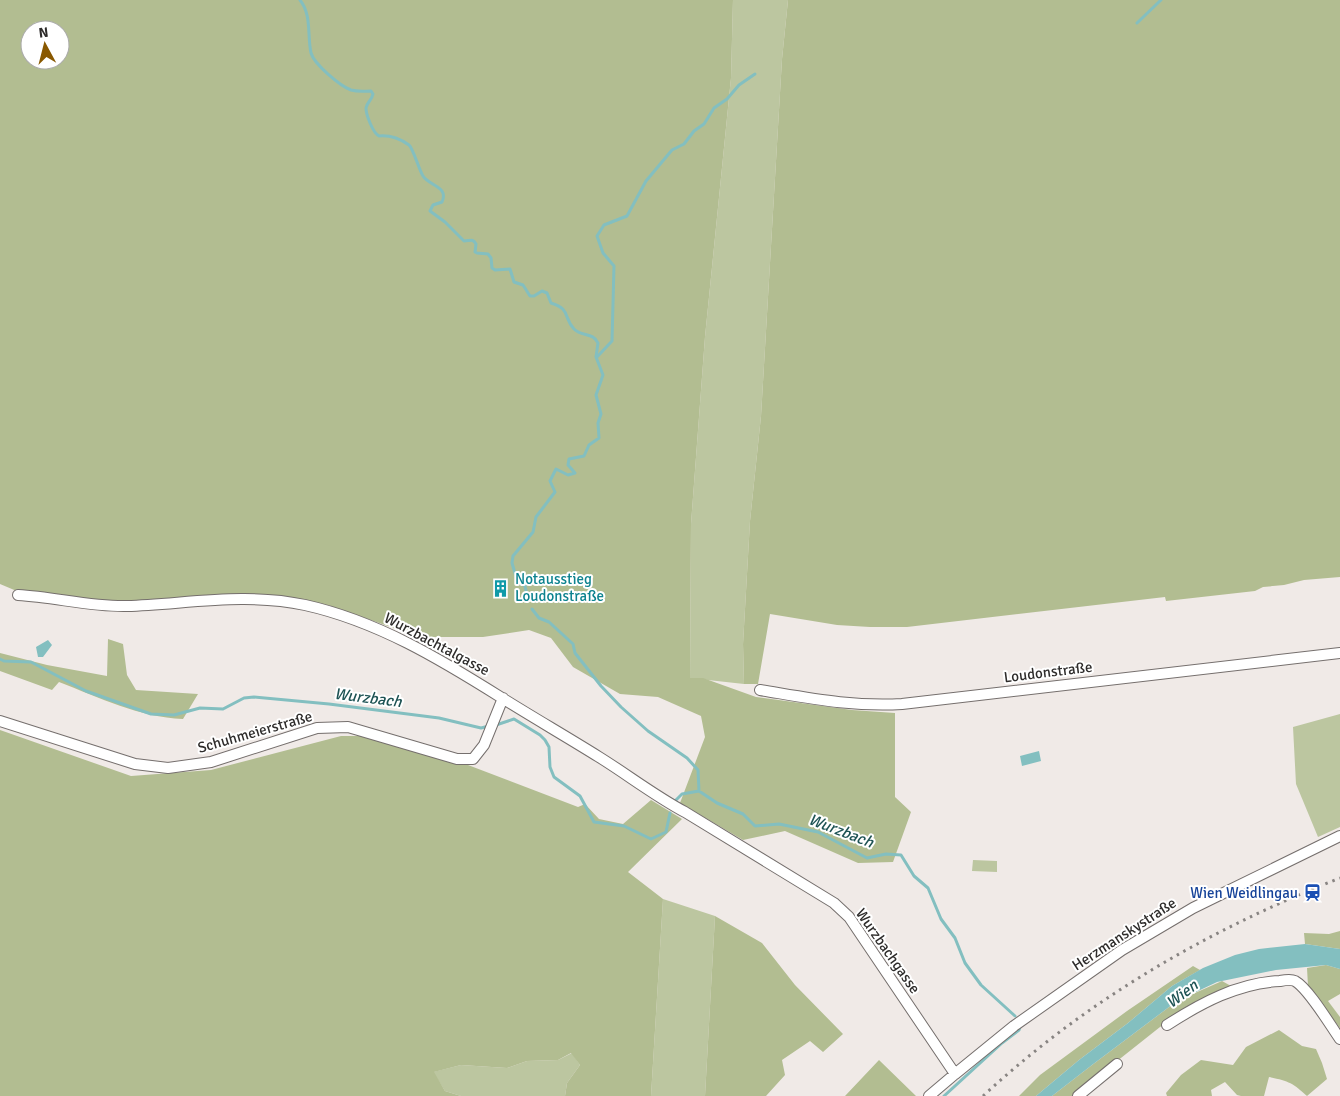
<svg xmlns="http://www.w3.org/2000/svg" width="1340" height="1096" viewBox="0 0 1340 1096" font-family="Signika,sans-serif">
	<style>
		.green { fill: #bcc6a0 }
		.forest { fill: #b2bd91; fill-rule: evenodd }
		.water { fill: #83bfc0 }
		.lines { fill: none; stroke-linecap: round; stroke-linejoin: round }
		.stream { stroke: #83bfc0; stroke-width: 3 }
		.minor-casing { stroke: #756f6d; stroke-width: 12 }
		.minor { stroke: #fff; stroke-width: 10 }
		.rail { stroke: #888482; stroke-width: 3; stroke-dasharray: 2.5 5; stroke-linecap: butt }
		.labels { text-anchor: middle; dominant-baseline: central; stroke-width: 4; stroke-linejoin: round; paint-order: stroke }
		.culture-label { font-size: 15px; fill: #0d838f; stroke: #fff; text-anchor: start }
		.street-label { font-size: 15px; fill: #2e2c2b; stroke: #fff }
		.transit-label { font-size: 15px; fill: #164399; stroke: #fff; text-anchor: end }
		.water-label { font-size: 16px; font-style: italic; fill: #1e5354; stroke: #fff }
	</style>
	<rect width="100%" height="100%" fill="#f0eae7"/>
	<path class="green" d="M733 0H788L782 59 761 416 750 521 743 644 744 684 690 678 691 524 705 337 731 78Z
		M1340 714V827L1318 837 1296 784 1293 727Z
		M973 860 997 861V872L972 871Z
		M663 899 715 916 705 1096H651Z
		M572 1053 580 1065 567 1083 565 1096H461L445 1091 433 1072 461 1065 507 1068 527 1061 558 1060Z"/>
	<path class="forest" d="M0 0H733L731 78 705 337 691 524 690 678H703L756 697 852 710 895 713V797L911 812 893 862 858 863 785 831 743 840 680 803 705 737 701 716 658 697 620 694 573 667 551 638 529 630 483 637H419L328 605 233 597 118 605 19 592 0 584ZM30 30H60V60H30Z
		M788 0H1340V577L1304 580 1284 585 1263 587 1255 591 1166 601 1165 597 907 627H870L837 625 770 614 758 684H744L743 644 750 521 761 416 782 59Z
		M108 639 123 644 127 675 136 690 198 694 183 719C139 717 100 698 59 682L52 690 0 671V653L47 665 107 676Z
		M0 730 131 776 211 770 341 736H361L440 757 468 765 578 807 585 804 599 819 623 824 651 800 682 819 628 872 663 899 651 1096H565L567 1083 580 1065 571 1053 558 1060 527 1061 507 1068 461 1065 434 1072 445 1091 461 1096H0Z
		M715 916 762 943 795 985 843 1034 823 1052 810 1041 782 1060 785 1075 766 1096H705Z
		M1340 931V949L1305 944 1304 933 1329 934Z
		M1326 965 1340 969V994L1328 1001 1340 1017V1028L1308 986 1307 968Z
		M1193 966 1200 970 1172 986 1128 1023 1079 1060 1036 1096H1019L1040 1075 1127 1011Z
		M1222 981 1231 986 1184 1008 1073 1096H1052L1092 1065 1177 1001Z
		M1279 1030 1302 1046 1316 1049 1322 1063 1327 1079 1307 1096C1293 1083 1289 1081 1269 1077L1264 1096H1241L1237 1095 1225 1082 1211 1090 1212 1096H1167L1166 1093 1181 1075 1201 1060 1233 1065 1246 1047Z
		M879 1060 916 1096H845Z"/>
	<path class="water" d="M48 640 52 645 43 657H38L36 647Z
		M1039 751 1041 761 1022 766 1020 756Z
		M1305 944 1340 949V969L1326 965 1276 970 1217 982 1177 1001 1092 1065 1052 1096H1036L1079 1060 1128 1023 1172 986 1203 968 1235 955 1259 949Z"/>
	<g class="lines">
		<path class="stream" d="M300 0C312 15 307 35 311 53 314 64 340 86 351 90 358 92 364 91 371 91L373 94C372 100 367 102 366 108 366 115 373 133 379 136 390 135 399 138 409 145 413 148 419 170 423 176 429 186 449 186 442 202L433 205 430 211 445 222 464 241C470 241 473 238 476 244L475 252 477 253 488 254 491 258 492 268 495 270 510 269 514 282 523 285 530 296H534L542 291 547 293 551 303C571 309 563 317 574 329 582 337 593 332 598 343L596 357 603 375 596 395 601 414 598 423 599 438 589 445 584 456 569 459 568 465 575 473 568 475 556 469 550 481 555 492 536 517 533 532 513 556 512 563 517 580 525 586 528 600
			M1137 23 1161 0
			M597 357 612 341 614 266 603 253 597 236 604 225 627 216 646 181 672 150 684 144 694 131 704 124 714 108 727 99 739 85 755 74
			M532 609 539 618 549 622 573 644 575 653 601 686 621 707 648 731 687 758 698 770 699 791
			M0 659 4 661 31 662 86 691 151 714 174 715 200 708 223 709 244 698 254 697 329 704 439 718 481 728 489 726
			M496 725 514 719 540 735 545 740 549 747 550 767 554 777 580 796 594 822 624 826 651 839 666 832 670 813
			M675 801 682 794 699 791 717 803 743 814 755 826 779 824 818 832 867 858 886 854 901 855 914 876 928 888 941 919 955 938 965 963 981 985 1015 1016
			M944 1096 1002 1043 1019 1030 1020 1027"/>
		<defs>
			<path id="minor" d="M18 595C55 597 91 607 127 606 186 604 246 592 305 605 377 621 440 659 502 698 534 718 567 737 599 757 628 775 655 796 685 812L834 903 849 917 955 1074 1014 1026 1122 950 1193 908 1340 836
				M760 690C809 698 852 707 902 704L1340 653
				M0 721 135 764 168 768 211 762 317 728 348 727 457 759H473L484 745 503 698
				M1167 1025C1201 1003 1238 983 1280 981 1285 980 1291 979 1295 981 1309 989 1330 1025 1340 1039
				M929 1096 955 1074
				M1078 1096 1117 1064"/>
		</defs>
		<use href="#minor" class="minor-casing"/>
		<use href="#minor" class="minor"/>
		<path class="rail" d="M983 1096C1088 999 1208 930 1340 878"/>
	</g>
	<defs>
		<symbol id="building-bare" viewBox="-9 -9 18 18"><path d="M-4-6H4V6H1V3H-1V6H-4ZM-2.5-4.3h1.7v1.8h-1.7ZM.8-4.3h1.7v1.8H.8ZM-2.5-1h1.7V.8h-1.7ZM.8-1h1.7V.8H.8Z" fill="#0f9aa8" stroke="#fff" stroke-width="2.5" paint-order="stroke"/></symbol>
		<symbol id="station-bare" viewBox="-9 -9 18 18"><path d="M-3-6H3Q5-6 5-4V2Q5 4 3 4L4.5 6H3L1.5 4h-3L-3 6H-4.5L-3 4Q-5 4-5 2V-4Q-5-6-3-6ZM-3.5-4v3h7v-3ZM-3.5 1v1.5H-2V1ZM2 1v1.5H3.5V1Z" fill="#1a4fb4" stroke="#fff" stroke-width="2.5" paint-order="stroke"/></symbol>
	</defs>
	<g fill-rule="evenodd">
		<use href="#building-bare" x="488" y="576" width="25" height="25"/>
		<use href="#station-bare" x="1300" y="880" width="25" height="25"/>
	</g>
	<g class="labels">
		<g class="culture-label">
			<text x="515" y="579">Notausstieg<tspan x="515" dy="17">Loudonstraße</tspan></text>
		</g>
		<g class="street-label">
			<text transform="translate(437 644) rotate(28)">Wurzbachtalgasse</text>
			<text transform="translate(1048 672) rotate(-7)">Loudonstraße</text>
			<text transform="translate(255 732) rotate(-16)">Schuhmeierstraße</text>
			<text transform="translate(1124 934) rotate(-33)">Herzmanskystraße</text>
			<text transform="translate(888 951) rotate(55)">Wurzbachgasse</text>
		</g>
		<g class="transit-label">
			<text x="1298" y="893">Wien Weidlingau</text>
		</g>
		<g class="water-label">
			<text transform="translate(368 698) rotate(7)">Wurzbach</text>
			<text transform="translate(841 831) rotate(21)">Wurzbach</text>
			<text transform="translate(1182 994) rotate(-37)">Wien</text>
		</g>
	</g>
	<g transform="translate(45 45) rotate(353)"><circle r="24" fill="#ffffff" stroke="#ababaa"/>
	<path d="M0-4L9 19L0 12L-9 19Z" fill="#895800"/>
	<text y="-8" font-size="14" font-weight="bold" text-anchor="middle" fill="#2e2c2b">N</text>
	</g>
</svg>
